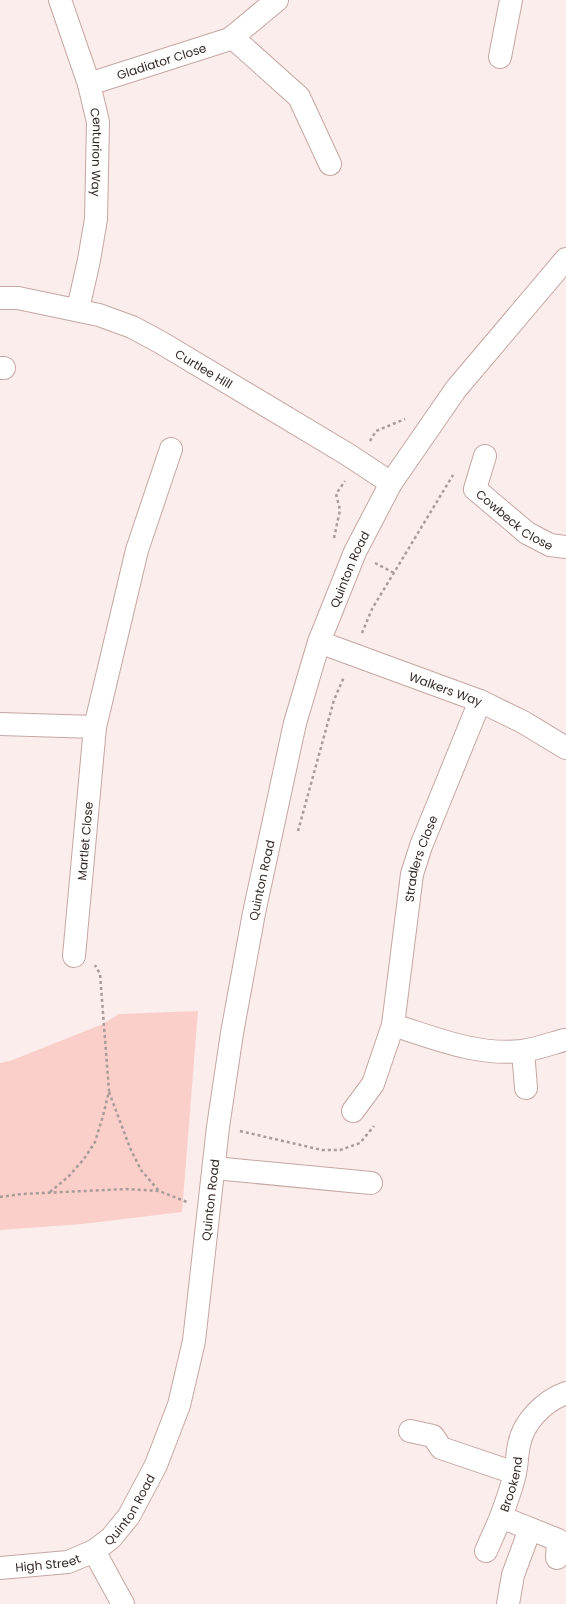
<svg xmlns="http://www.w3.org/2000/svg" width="566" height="1604" viewBox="0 0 566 1604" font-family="Poppins,sans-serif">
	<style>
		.green { fill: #facec9 }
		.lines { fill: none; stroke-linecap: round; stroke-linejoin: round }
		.minor-casing { stroke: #c6a6a2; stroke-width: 24 }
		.path { stroke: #a89b99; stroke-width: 2.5; stroke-dasharray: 3 3; stroke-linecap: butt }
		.minor { stroke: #fff; stroke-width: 22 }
		.labels { text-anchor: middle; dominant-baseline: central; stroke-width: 4; stroke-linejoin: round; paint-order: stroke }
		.street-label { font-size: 12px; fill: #332725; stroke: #fefefe }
	</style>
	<rect width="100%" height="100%" fill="#fbedeb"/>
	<path class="green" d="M198 1011 182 1212 82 1224 0 1230V1063L10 1061 103 1024 119 1014Z"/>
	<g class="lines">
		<defs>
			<g id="minor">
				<path id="s1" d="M60 0 89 84 98 122 96 219 89 260 78 309"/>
				<path d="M232 37 299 97 330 164"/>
				<path d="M500 57 511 0"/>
				<path id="s2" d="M89 84 230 39 277 0"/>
				<path id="s3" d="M0 298H18L99 315 132 327 160 342 347 454 391 483"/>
				<path d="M0 368H4"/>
				<path id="s4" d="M485 456 475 489 527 533 550 545 566 547"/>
				<path id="s5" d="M319 642 480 701 523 722 566 748"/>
				<path d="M0 724 95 727 74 956"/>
				<path d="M95 727 137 550 171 449"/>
				<path d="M393 1025C435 1038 477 1056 522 1051 536 1049 550 1044 564 1040"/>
				<path d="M523 1051 526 1088"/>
				<path id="s6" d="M353 1111 373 1084 393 1025 412 874 421 846 480 701"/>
				<path d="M214 1168 371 1183"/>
				<path d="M410 1431 433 1436 441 1448 515 1473"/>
				<path d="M94 1551 123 1604"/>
				<path d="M486 1551 501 1517"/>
				<path id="s7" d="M557 1558 558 1540 501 1517C506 1502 512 1488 515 1473 517 1464 517 1454 519 1445 523 1422 544 1401 566 1393"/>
				<path id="s8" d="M0 1568 68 1562 94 1551 111 1538 129 1516 156 1465 179 1405 194 1341 218 1127 232 1033 254 913 295 723 319 642 355 552 391 483 456 389 566 259"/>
				<path d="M508 1604 513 1575 530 1529"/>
			</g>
		</defs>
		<use href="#minor" class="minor-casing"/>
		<path class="path" d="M370 441 376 431 405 419
			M334 538 340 510 336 494 345 481
			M375 563 394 573
			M362 633 372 609 453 475
			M298 831 334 700 344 677
			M109 1092 130 1148 141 1170 159 1191
			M240 1131 322 1150H340L360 1143 374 1126
			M50 1192 68 1177 84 1159 95 1142 103 1116 109 1091 100 974 95 965
			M0 1197 22 1194 126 1189 159 1191 187 1202"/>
		<use href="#minor" class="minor"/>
	</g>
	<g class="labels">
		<g class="street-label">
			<text stroke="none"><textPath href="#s2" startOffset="76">Gladiator Close</textPath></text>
			<text stroke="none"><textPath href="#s1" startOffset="158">Centurion Way</textPath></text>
			<text stroke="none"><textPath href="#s3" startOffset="219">Curtlee Hill</textPath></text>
			<text stroke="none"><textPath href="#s4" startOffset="85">Cowbeck Close</textPath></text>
			<text stroke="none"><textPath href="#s8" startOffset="1124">Quinton Road</textPath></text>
			<text stroke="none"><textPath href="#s5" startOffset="135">Walkers Way</textPath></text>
			<text transform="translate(85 841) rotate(-85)">Martlet Close</text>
			<text stroke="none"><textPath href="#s6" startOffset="265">Stradlers Close</textPath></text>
			<text stroke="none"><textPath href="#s8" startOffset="800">Quinton Road</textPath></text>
			<text stroke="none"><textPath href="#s8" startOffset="476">Quinton Road</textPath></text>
			<text stroke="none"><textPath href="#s7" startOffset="114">Brookend</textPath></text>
			<text stroke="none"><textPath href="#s8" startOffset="152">Quinton Road</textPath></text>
			<text stroke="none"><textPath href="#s8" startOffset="48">High Street</textPath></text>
		</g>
	</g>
</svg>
